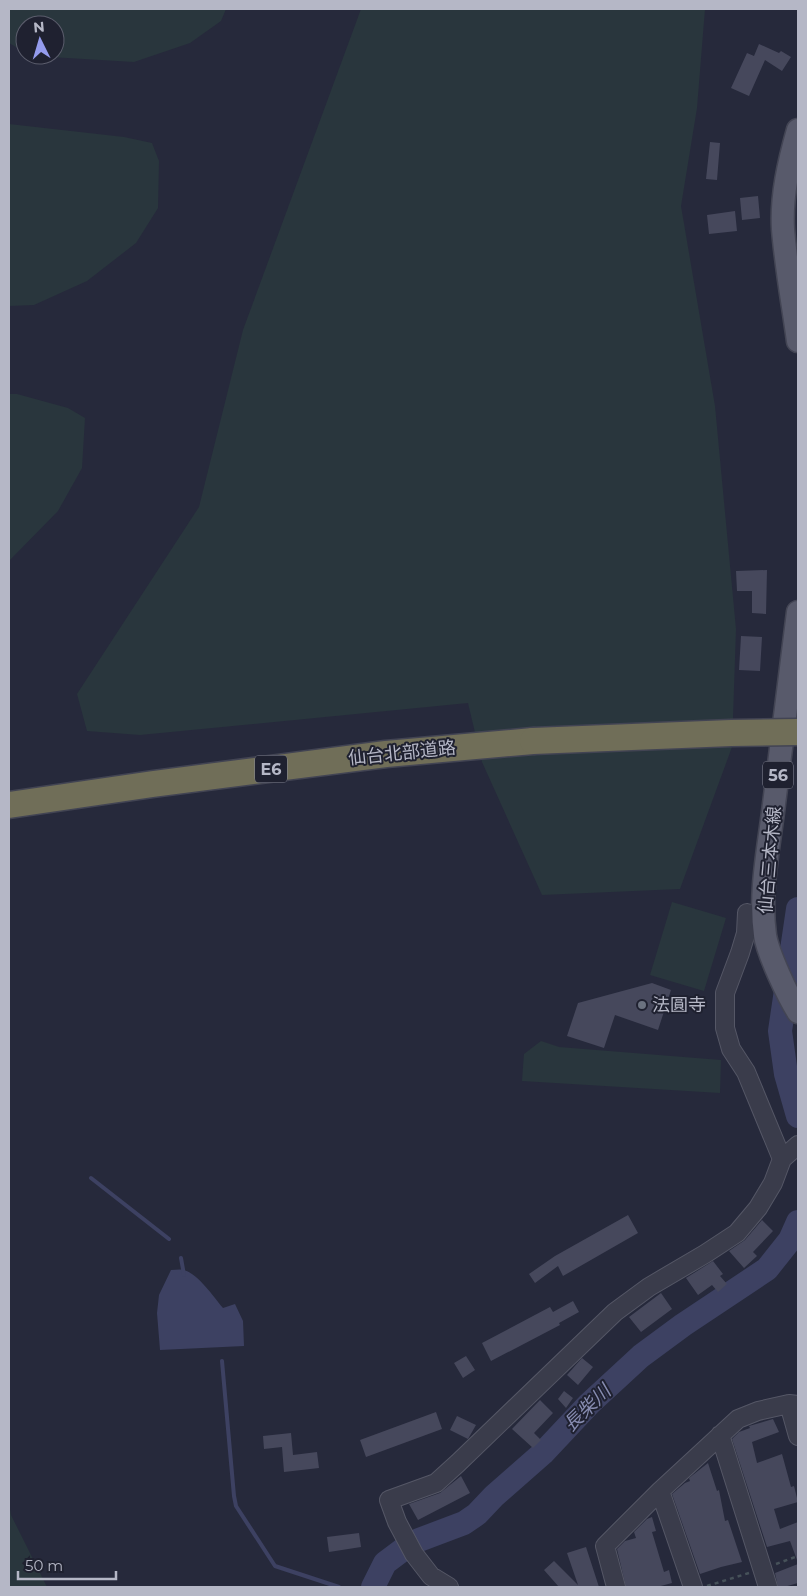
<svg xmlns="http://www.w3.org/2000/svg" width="807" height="1596" viewBox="0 0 807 1596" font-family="Montserrat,'Noto Sans JP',sans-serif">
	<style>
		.green { fill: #29363d }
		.water { fill: #3d4162 }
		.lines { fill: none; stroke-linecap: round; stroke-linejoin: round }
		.stream { stroke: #3d4162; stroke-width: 4 }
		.river { stroke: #3d4162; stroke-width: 24 }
		.building { fill: #46485c }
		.minor-casing { stroke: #555766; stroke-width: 20 }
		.major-casing { stroke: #434554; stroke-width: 25 }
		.highway-casing { stroke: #424453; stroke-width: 29 }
		.path { stroke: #465159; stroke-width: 2.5; stroke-dasharray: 4 4; stroke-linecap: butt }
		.minor { stroke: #3a3c4b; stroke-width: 18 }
		.major { stroke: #585a6b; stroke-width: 22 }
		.highway { stroke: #706e58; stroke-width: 26 }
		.highway-bridge-casing { stroke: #424453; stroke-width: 29; stroke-linecap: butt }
		.highway-bridge { stroke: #706e58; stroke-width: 26 }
		.worship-dot { fill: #6b7280; stroke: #1f2130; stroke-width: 2 }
		.labels { text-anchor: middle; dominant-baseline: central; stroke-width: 4; stroke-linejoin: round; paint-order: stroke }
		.shield { fill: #1f2130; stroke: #888a99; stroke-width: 1 }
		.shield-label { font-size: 16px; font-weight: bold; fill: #b5b7c6 }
		.street-label { font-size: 18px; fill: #b5b7c6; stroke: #1f2130 }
		.poi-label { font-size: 18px; fill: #b5b7c6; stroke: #1f2130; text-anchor: start }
		.water-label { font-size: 19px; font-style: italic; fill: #878cb0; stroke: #1f2130 }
	</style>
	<rect width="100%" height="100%" fill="#26293b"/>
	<path class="green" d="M9 9H226L221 21 190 43 134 62 34 56 31 55H55V25H25V52L9 43Z
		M361 9H705L697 108 681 206 715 406 736 629 732 747 680 889 542 895 482 762 468 703 140 735 87 731 77 694 199 507 243 330Z
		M9 124 124 137 152 143 159 161 158 208 136 243 87 281 34 305 9 306Z
		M9 394H17L68 408 85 418 82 468 58 511 9 561Z
		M672 902 726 918 704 991 650 975Z
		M541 1041 559 1047 721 1060 720 1093 522 1081 524 1054Z
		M9 1503 11 1515 47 1587H9Z"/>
	<path class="water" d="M171 1270C175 1270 180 1269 184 1270 199 1275 213 1296 223 1308L235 1304 243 1321 244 1346 160 1350 157 1313 159 1295Z"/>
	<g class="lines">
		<path class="stream" d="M91 1178 169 1239
			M181 1258 184 1275
			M222 1361 234 1496 236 1506 275 1566 339 1587"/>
		<path class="river" d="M798 909 780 1031 786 1074 798 1116
			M373 1587 385 1563 409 1545 419 1540 464 1523 477 1514 494 1496 543 1453 589 1404 641 1356 683 1325 767 1269 790 1240 798 1222"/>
	</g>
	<path class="building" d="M759 44 779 53 781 51 791 57 782 71 765 60 749 96 731 88 747 53 754 56Z
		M710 142 720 143 717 180 706 179Z
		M758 196 760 218 742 220 740 198Z
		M735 211 737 231 709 234 707 215Z
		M767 570 766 614 752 613V591H737L736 571Z
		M741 636 762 637 760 671 739 670Z
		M652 983 671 990 658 1030 615 1015 604 1048 567 1036 578 1003Z
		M628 1215 638 1233 563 1276 558 1266 535 1283 529 1274 555 1256Z
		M762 1220 773 1231 753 1252 757 1256 744 1268 729 1251 745 1240Z
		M713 1261 723 1274 720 1276 727 1284 718 1292 712 1285 698 1295 686 1278Z
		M661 1293 672 1309 641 1332 629 1317Z
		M573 1301 579 1312 559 1323 560 1325 491 1361 482 1343 550 1307 553 1312Z
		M466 1356 475 1370 463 1378 454 1363Z
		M582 1358 593 1367 578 1385 567 1375Z
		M564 1391 573 1398 566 1408 558 1399Z
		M540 1400 553 1413 534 1433 541 1440 533 1448 512 1429Z
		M436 1412 442 1429 366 1457 360 1440Z
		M457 1416 476 1425 468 1439 450 1430Z
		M773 1419 779 1432 752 1442 757 1463 782 1454 791 1487 794 1486 798 1502 774 1509 780 1529 798 1522 797 1560 790 1541 767 1547 732 1439 739 1432 750 1428 749 1426Z
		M291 1433 293 1455 317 1452 319 1468 284 1472 282 1447 264 1449 263 1436Z
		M708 1463 717 1491 719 1490 725 1521 728 1520 742 1562 721 1567 700 1574 672 1494 685 1483 690 1481 689 1478Z
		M461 1476 470 1493 418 1520 409 1504 440 1493Z
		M652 1517 656 1531 652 1532 664 1572 669 1570 672 1583 657 1587H626L617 1549 625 1541 636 1538 634 1532 647 1519Z
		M359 1533 361 1547 329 1552 327 1537Z
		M586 1547 599 1587H559L544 1570 554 1561 578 1585 567 1553Z
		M798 1564V1583L784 1587H778L775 1573Z"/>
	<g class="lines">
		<defs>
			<path id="minor" d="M782 1159 798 1145
				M789 1404 798 1436
				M720 1435 768 1587
				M660 1491 693 1587
				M449 1587 431 1576 414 1554 397 1522 389 1500 436 1483 458 1463 615 1312 649 1287 705 1254 737 1233 758 1208 773 1183 782 1159 746 1072 731 1049 725 1028V993L740 953 746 933 747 913
				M616 1587 605 1546 660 1491 738 1419 758 1411 789 1404 798 1405"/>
			<path id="major" d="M798 130C789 162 781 196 783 229 786 267 793 304 798 341
				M798 612C790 676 782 740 774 804 769 847 759 892 765 935 768 954 788 996 798 1012"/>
			<path id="highway" d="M9 805 153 784 386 754 533 741"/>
		</defs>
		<use href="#minor" class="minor-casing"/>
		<use href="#major" class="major-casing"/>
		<use href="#highway" class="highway-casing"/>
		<path class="path" d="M776 1564 798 1556
			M707 1586 749 1573"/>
		<use href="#minor" class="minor"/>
		<use href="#major" class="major"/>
		<use href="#highway" class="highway"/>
		<defs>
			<path id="highway-bridge" d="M533 741 731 733 798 732"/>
		</defs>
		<use href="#highway-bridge" class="highway-bridge-casing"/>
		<use href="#highway-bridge" class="highway-bridge"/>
	</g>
	<circle class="worship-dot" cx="642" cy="1005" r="5"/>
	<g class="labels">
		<g class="shield">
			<rect x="255" y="755.5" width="32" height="27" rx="4"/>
			<rect x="763" y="761.5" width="30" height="27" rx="4"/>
		</g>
		<g class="shield-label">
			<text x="271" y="769">E6</text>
			<text x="778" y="775">56</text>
		</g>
		<g class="street-label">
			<text transform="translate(402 753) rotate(-6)">仙台北部道路</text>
			<text transform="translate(770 860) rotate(-85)">仙台三本木線</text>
		</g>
		<g class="poi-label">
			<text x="652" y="1005">法圓寺</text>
		</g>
		<g class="water-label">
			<text transform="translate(587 1408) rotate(-44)">長柴川</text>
		</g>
	</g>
	<rect width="807" height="1596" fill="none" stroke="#b5b7c6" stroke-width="20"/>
	<g transform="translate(40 40) rotate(355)"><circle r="24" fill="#1f2130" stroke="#5b5d6c"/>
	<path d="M0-4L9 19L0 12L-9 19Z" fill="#949bed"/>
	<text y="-8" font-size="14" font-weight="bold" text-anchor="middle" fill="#b5b7c6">N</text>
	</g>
	<path d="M18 1571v8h98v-8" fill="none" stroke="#b5b7c6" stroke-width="2.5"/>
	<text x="25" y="1571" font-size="15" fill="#b5b7c6" stroke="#1f2130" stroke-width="4" paint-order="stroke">50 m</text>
</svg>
